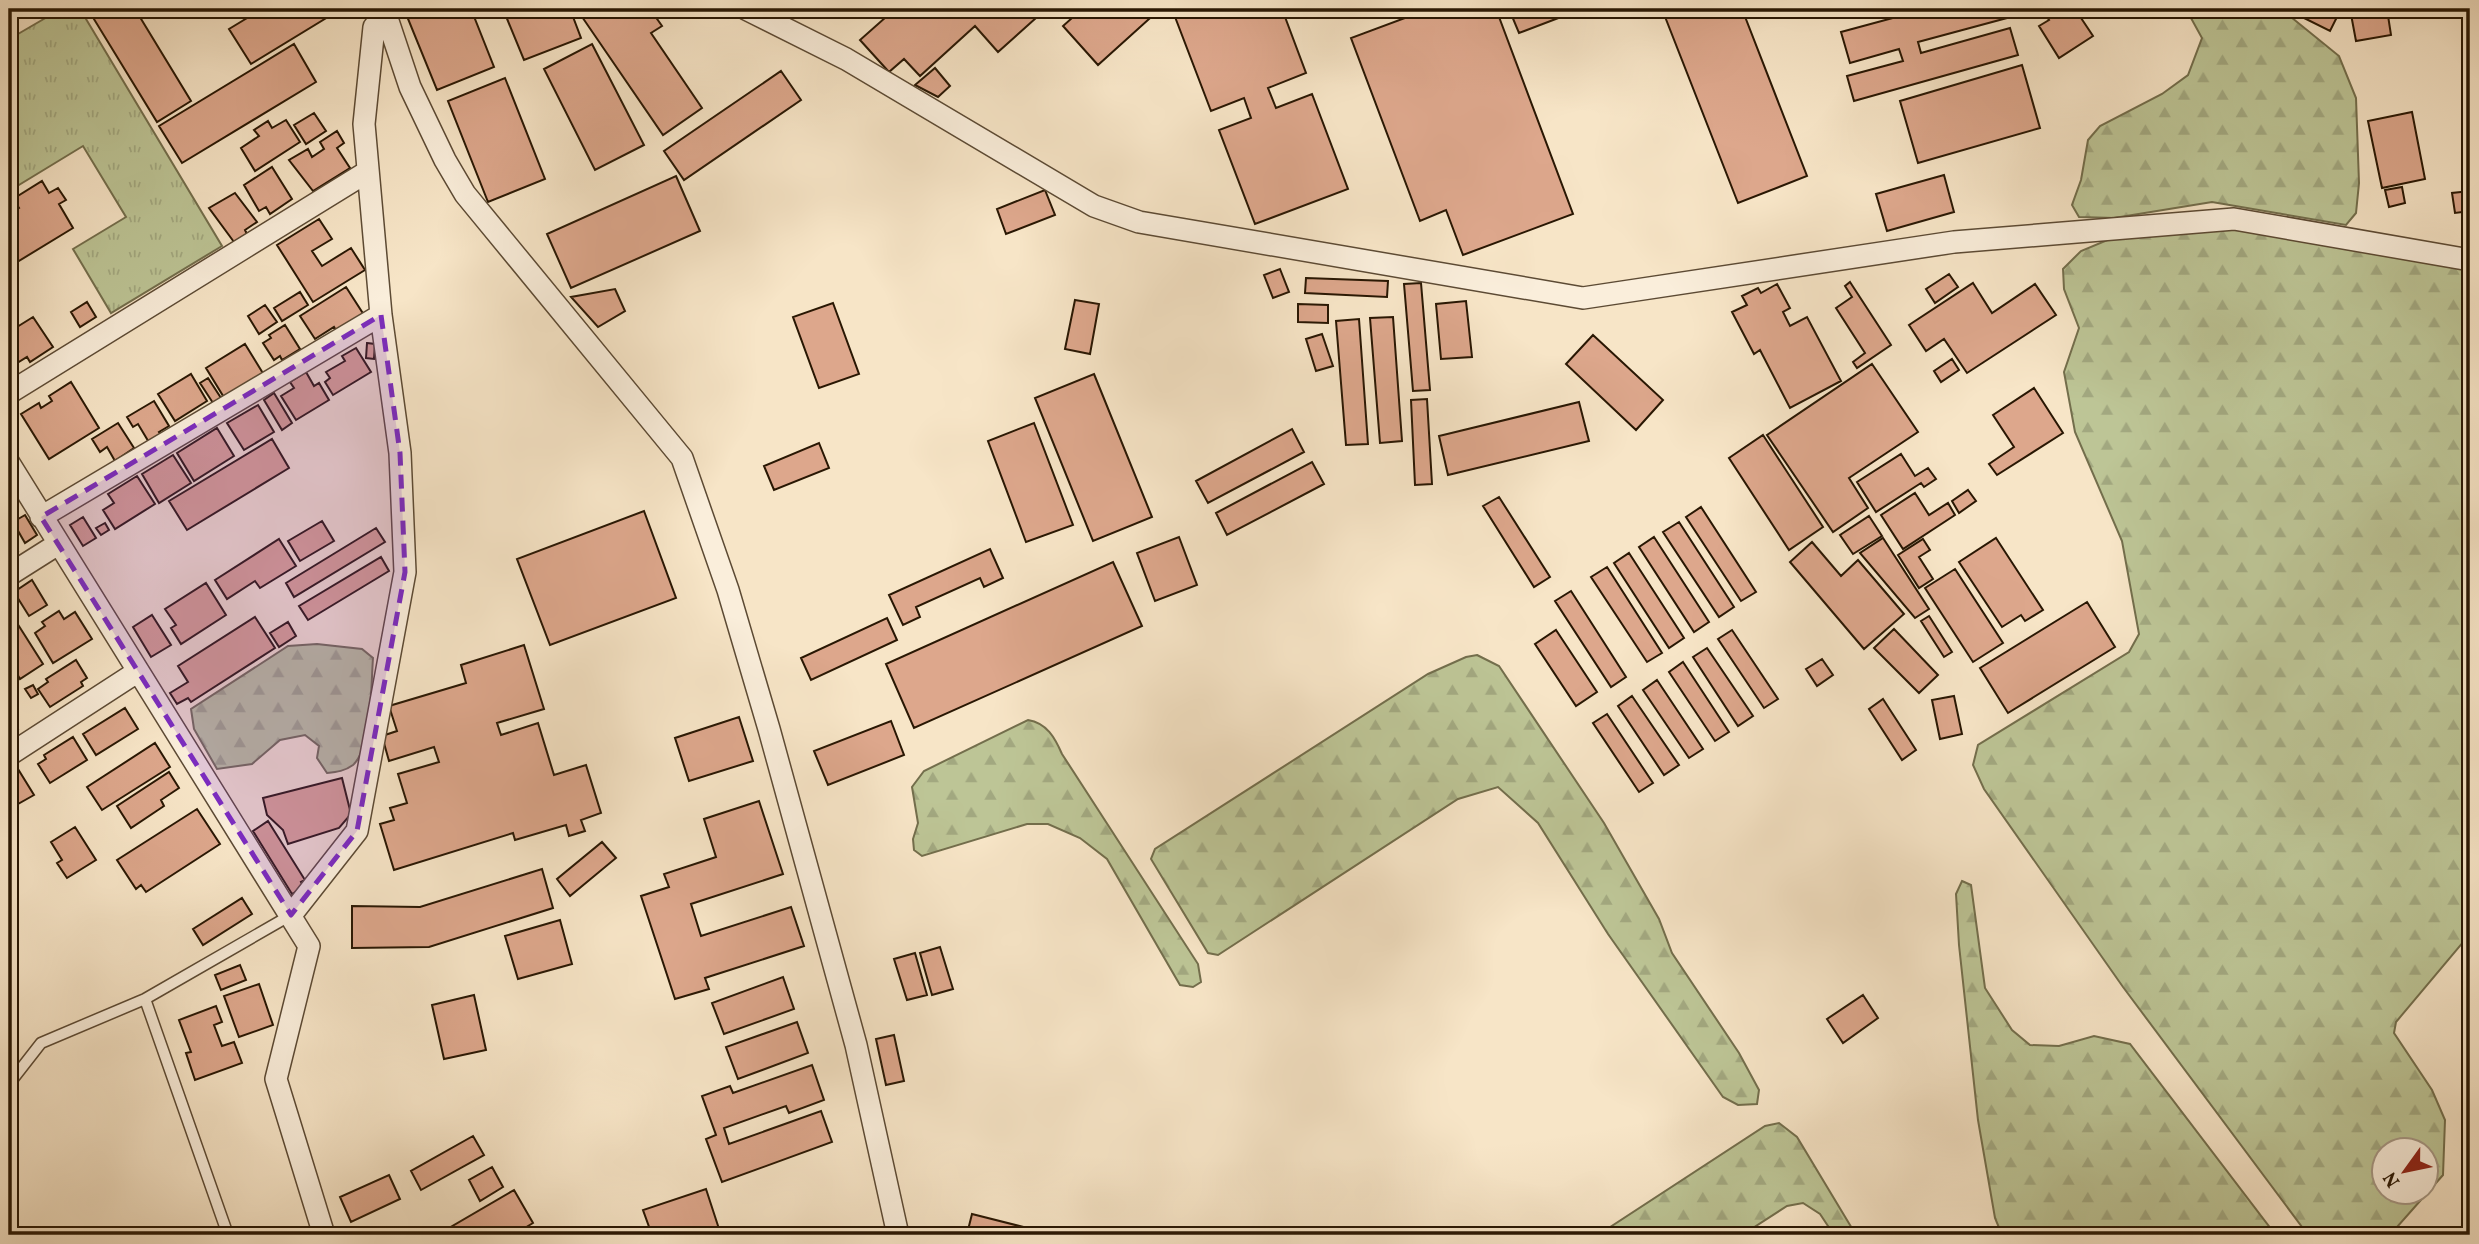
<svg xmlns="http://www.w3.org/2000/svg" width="2479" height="1244" viewBox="0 0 2479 1244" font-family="Vollkorn,serif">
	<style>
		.grass { fill: url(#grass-tufts); stroke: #736e4c; stroke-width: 2 }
		.forest { fill: url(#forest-firs); stroke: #736e4c; stroke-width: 2; fill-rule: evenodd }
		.building { fill: #dda78c; stroke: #291703; stroke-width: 2 }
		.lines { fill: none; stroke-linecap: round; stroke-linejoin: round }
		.lane-casing { stroke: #5c4a34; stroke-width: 13 }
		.street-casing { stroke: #5c4a34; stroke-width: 24 }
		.lane { stroke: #faeedb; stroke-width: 10 }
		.street { stroke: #faeedb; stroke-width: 21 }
		.marked { fill: #7b2cbf; fill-opacity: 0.2; stroke: #7b2cbf; stroke-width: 5; stroke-dasharray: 14 9; stroke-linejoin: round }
	</style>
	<defs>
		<pattern id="grass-tufts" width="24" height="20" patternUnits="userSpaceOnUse" patternTransform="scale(1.75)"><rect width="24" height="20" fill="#bdc596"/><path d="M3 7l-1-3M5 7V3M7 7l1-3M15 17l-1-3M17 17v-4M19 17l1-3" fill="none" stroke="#a2a880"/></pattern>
		<pattern id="forest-firs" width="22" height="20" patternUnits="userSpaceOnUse" patternTransform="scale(1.75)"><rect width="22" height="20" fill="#bdc596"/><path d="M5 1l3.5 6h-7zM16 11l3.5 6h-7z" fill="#a2a880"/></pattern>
	</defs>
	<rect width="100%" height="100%" fill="#f7e5c7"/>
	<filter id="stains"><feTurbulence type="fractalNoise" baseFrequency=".00286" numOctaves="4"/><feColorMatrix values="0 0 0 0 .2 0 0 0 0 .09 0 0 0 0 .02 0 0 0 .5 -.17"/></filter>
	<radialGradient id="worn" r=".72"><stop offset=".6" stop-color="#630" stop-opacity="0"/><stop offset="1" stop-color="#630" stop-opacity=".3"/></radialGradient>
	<path class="grass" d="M61 9H80L222 246 111 313 73 249 126 217 83 146 9 191V19L18 34Z"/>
	<path class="forest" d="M2186 9H2281L2339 56 2356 98 2359 183 2356 213 2346 225 2212 202 2114 218 2079 217 2072 205 2081 180 2088 140 2100 126 2162 94 2188 75 2202 38Z
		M2235 227 2470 270V934L2396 1022 2394 1033 2432 1090 2445 1120 2443 1175 2390 1235H2308L2123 987 1984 789 1973 765 1978 745 2129 652 2139 634 2122 541 2075 432 2064 372 2079 328 2064 289 2063 269 2081 251 2117 236ZM2384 1150H2426V1192H2384Z
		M317 644 362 649 373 658C371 684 372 748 353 765 345 771 337 772 327 773L317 758 319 746 305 735 280 740 252 764 217 769 194 729 191 709 288 646Z
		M1477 655 1499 666 1604 823 1659 919 1672 953 1739 1053 1759 1090 1757 1104 1738 1105 1723 1097 1608 934 1538 823 1498 787 1458 799 1218 955 1208 953 1151 859 1155 849 1428 674 1466 657Z
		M1028 720C1047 723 1055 738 1062 754L1198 964 1201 982 1193 987 1180 985 1107 859 1080 838 1048 824H1027L922 856 914 850 913 839 918 823 912 787 924 771Z
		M1962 881 1971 885 1985 988 2012 1030 2030 1045 2059 1046 2094 1036 2130 1044 2271 1229 2272 1235H2002L1995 1218 1978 1120 1959 945 1956 894Z
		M1779 1123 1797 1137 1856 1235H1834L1820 1214 1803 1203 1787 1206 1742 1235H1598L1765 1126Z"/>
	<path class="building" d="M93 9H135L191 101 157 122 89 11Z
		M262 9H341L251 64 229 29Z
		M404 9H471L494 67 437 90Z
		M503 9H570L581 38 524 60Z
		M582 9H650L662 26 651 33 702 108 663 135 578 11Z
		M895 9H1046L998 52 975 26 920 76 904 59 889 72 860 40Z
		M1082 9H1158L1159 10 1098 65 1063 26Z
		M1172 9H1282L1306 73 1268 88 1276 108 1312 94 1348 189 1255 224 1219 130 1251 118 1244 98 1211 111Z
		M1429 9H1496L1573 214 1463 255 1446 210 1420 221 1351 38Z
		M1509 9H1582L1519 33Z
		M1662 9H1742L1807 176 1738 203Z
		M1926 9H2004L2007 18 1918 42 1921 53 2010 28 2018 55 1854 101 1847 76 1903 61 1899 49 1850 63 1841 32Z
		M2050 9H2075L2093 36 2059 58 2039 26 2049 20 2044 13Z
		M2299 9H2341L2330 31 2296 14Z
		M2350 9H2387L2391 35 2356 41Z
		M294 44 316 82 182 163 159 126Z
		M592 44 644 145 595 170 544 69Z
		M2022 65 2040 128 1918 163 1900 101Z
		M935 68 950 86 938 97 915 85Z
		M781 71 801 100 684 180 664 151Z
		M505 78 545 179 488 202 448 101Z
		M2412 112 2425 179 2382 188 2368 121Z
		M314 113 326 131 306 144 294 125Z
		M286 120 300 142 255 171 241 148 259 136 254 130 268 121 272 128Z
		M337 131 344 143 337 148 350 168 313 191 289 160 308 149 312 157 324 149 320 142Z
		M272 167 292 199 270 214 266 207 259 211 244 185Z
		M1944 175 1954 212 1887 231 1876 194Z
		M676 176 700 231 571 288 547 234Z
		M42 181 49 193 58 188 66 200 59 204 73 228 9 267V214L19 208 13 199Z
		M2402 187 2405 203 2389 207 2385 190Z
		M1045 190 1055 215 1006 234 997 209Z
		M2470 191V211L2455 213 2452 193Z
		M235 193 257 222 245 230 247 234 234 242 209 208Z
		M319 219 332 239 312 251 322 266 351 248 365 270 313 302 277 245Z
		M1280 269 1289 292 1273 298 1264 275Z
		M1949 274 1958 287 1935 303 1926 289Z
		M1306 278 1388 281 1387 297 1305 293Z
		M1850 282 1891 345 1857 368 1853 362 1865 353 1836 308 1852 297 1845 286Z
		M1421 283 1430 390 1413 391 1404 284Z
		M1973 283 1992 313 2035 284 2056 315 1967 373 1944 339 1926 351 1909 325Z
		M1777 284 1790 308 1783 312 1790 326 1807 317 1841 381 1790 408 1760 350 1754 354 1732 312 1747 305 1742 296 1758 288 1761 293Z
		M346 287 364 315 337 332 334 327 315 339 300 316Z
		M615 289 625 311 598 327 571 297Z
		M300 292 308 305 282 321 274 308Z
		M1075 300 1099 304 1090 354 1065 349Z
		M1466 301 1472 357 1441 359 1436 304Z
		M87 302 96 317 80 327 71 312Z
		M833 303 859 374 819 388 793 317Z
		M1298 304 1328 305V323L1298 322Z
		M265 305 277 322 259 334 248 316Z
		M33 317 53 347 30 362 27 357 9 368V332Z
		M1393 317 1402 441 1380 443 1370 318Z
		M1359 319 1368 444 1346 445 1336 321Z
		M285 325 300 349 282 360 280 356 274 360 263 343 271 338 269 335Z
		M1322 334 1333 366 1316 371 1306 339Z
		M1593 335 1663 400 1636 430 1566 364Z
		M367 343 375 344 374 359 366 358Z
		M245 344 264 375 225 399 206 368Z
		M356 348 371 372 333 395 325 382 330 378 326 372 345 361 342 356Z
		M1952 359 1959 370 1941 382 1934 371Z
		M1872 364 1918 432 1849 478 1868 508 1833 532 1767 435Z
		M306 372 314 386 319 383 329 400 296 420 281 396 294 388 290 382Z
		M191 374 207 401 175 421 158 394Z
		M1094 374 1152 517 1093 541 1035 398Z
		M208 378 221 398 213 403 200 383Z
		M71 382 99 428 49 459 21 414 39 403 41 408 52 401 49 396Z
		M2034 388 2063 433 1997 475 1989 464 2014 447 1993 415Z
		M274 393 292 423 282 430 264 400Z
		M1427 399 1432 484 1415 485 1411 400Z
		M154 401 169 426 159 432 162 436 150 444 138 424 133 427 127 417Z
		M1579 402 1589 441 1448 475 1439 436Z
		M258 405 274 432 244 450 227 423Z
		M118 423 134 448 115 461 107 447 100 452 92 439Z
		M1034 423 1073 525 1026 542 988 441Z
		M217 428 234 456 194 481 177 453Z
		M1292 429 1304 452 1208 503 1196 481Z
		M1763 435 1823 527 1789 550 1729 458Z
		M272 439 289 468 187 530 169 501Z
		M819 443 829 468 774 490 764 466Z
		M1901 454 1915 476 1928 468 1936 479 1924 487 1921 483 1876 512 1857 482Z
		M173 455 191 483 159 503 142 474Z
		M1312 462 1324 484 1227 535 1216 513Z
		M137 476 155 504 115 529 103 510 114 503 108 494Z
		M1968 490 1976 501 1959 513 1952 501Z
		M1915 493 1929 515 1948 503 1955 515 1903 549 1881 515Z
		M1499 497 1550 577 1534 587 1483 506Z
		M1701 507 1756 592 1741 601 1686 517Z
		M644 511 676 598 550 645 517 559Z
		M25 515 37 535 25 543 13 522Z
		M1869 516 1882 536 1853 554 1840 535Z
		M83 517 96 538 83 546 70 525Z
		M322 521 334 541 300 561 288 541Z
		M1679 522 1734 607 1719 617 1663 532Z
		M105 523 109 530 101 535 96 528Z
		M376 528 385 542 294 597 286 583Z
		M9 537 18 551 9 557Z
		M1179 537 1197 585 1155 601 1137 553Z
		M1654 537 1709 622 1694 632 1639 547Z
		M1883 538 1929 609 1915 618 1860 553Z
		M1996 538 2043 610 2025 621 2021 615 2002 627 1959 562Z
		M279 539 296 566 260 588 255 581 227 599 215 580Z
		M1923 539 1930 550 1919 557 1933 579 1919 588 1898 555Z
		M1812 542 1841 576 1858 560 1904 614 1864 649 1790 562Z
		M990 549 1003 578 984 587 980 578 916 607 920 617 903 625 889 595Z
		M1629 553 1684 638 1669 648 1614 563Z
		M381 557 389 571 308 620 299 606Z
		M1113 562 1142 626 914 728 886 664Z
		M1607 567 1662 653 1647 662 1591 577Z
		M1955 569 2003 643 1973 662 1925 588Z
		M32 580 47 605 29 616 14 592Z
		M206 583 226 615 181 644 171 628 176 625 165 609Z
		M1571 591 1626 677 1611 687 1555 601Z
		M2087 602 2115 647 2008 713 1980 668Z
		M59 611 64 619 75 612 92 639 53 663 35 633 45 626 42 622Z
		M152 615 171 645 151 657 133 627Z
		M1929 616 1952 652 1944 657 1921 621Z
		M255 617 275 648 191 702 188 698 177 704 170 693 188 682 178 666Z
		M887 618 897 640 811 680 801 658Z
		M288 622 296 636 279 647 270 633Z
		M17 623 43 664 20 679 9 660V628Z
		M1894 629 1938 675 1919 693 1874 648Z
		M1556 630 1597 692 1576 706 1535 644Z
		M1732 630 1778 699 1764 708 1718 639Z
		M524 645 544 709 497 723 501 735 538 723 554 775 586 765 601 813 581 820 585 831 569 836 566 825 515 840 513 833 394 870 380 824 394 820 390 808 407 803 398 774 439 762 434 747 389 761 382 736 397 731 389 706 466 683 461 665Z
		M1707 648 1753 716 1738 726 1693 657Z
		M1822 659 1833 675 1817 686 1806 669Z
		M76 660 87 678 81 682 83 686 50 707 38 689 48 682 46 679Z
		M1683 662 1729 732 1715 741 1669 672Z
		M1657 680 1703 749 1689 758 1643 690Z
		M33 685 38 694 31 698 25 689Z
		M1632 696 1679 765 1664 775 1618 706Z
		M1954 696 1962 734 1940 739 1932 700Z
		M1883 699 1916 750 1902 760 1869 709Z
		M125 708 138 729 96 755 83 734Z
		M9 714 18 729 13 733 16 737 9 742Z
		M1607 714 1653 783 1639 792 1593 723Z
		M739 717 753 761 689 781 675 738Z
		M891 721 904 755 828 785 814 751Z
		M73 737 87 760 50 783 38 764 46 759 44 755Z
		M155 743 170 767 102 810 87 787Z
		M18 769 34 795 9 809V774Z
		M169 772 179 788 161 800 164 806 131 828 117 806Z
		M342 778 351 814 339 828 288 844 283 830 267 815 263 798Z
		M759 801 783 874 691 904 701 936 791 907 804 946 705 978 709 989 675 999 641 896 669 887 664 874 716 857 704 819Z
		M197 809 220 844 146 892 141 885 136 889 117 860Z
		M268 821 305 880 301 882 304 887 292 894 253 831Z
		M75 827 96 860 67 878 57 863 62 860 51 842Z
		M602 842 616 858 570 896 557 879Z
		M542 869 553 908 429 947 352 948V906L420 907Z
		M242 898 252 914 203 945 193 929Z
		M560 920 572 964 518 979 505 936Z
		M940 947 953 989 932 995 920 953Z
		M915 953 927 995 907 1000 894 959Z
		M240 965 246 980 221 990 215 975Z
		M783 977 794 1009 724 1034 712 1003Z
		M259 984 273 1025 239 1037 224 996Z
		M474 995 486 1050 444 1059 432 1005Z
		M1863 995 1878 1018 1843 1043 1827 1019Z
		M216 1006 222 1022 214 1025 222 1046 234 1042 242 1063 195 1080 186 1053 191 1052 179 1020Z
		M797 1022 808 1053 738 1079 726 1047Z
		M894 1035 904 1081 886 1085 876 1039Z
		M812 1065 824 1100 789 1113 786 1106 724 1128 729 1144 821 1111 832 1142 722 1182 706 1139 716 1135 702 1096 730 1086 733 1093Z
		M473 1136 484 1155 421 1190 411 1171Z
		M492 1167 503 1187 480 1201 469 1180Z
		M389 1175 400 1199 351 1222 340 1197Z
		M706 1189 721 1235H652L643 1210Z
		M514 1190 533 1223 513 1235H437Z
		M972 1214 1051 1234 1050 1235H989L968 1230Z"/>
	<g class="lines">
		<defs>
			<path id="lane" d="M145 999 228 1235
				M9 1084 41 1043 145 999 291 915"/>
			<path id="street" d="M384 9 410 87 445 160 465 194 682 458 728 590 769 729 856 1045 898 1235
				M746 9 846 59 1094 206 1139 222 1583 298 1954 242 2234 219 2470 260
				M9 393 367 172
				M9 463 309 946 276 1079 324 1235
				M41 517 381 315
				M9 575 58 544
				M9 755 137 672
				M291 915 357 831 405 572 400 453 381 315 364 124 374 27 386 15"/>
		</defs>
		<use href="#lane" class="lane-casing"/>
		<use href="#street" class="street-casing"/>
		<use href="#lane" class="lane"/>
		<use href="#street" class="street"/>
	</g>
	<path class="marked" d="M381 315 400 453 405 572 357 831 291 915 41 517Z"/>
	<rect width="2479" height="1244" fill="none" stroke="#f7e5c7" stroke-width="35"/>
	<rect x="10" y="10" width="2458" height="1223" fill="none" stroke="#291703" stroke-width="3.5"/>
	<rect x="18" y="18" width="2444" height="1209" fill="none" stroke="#291703" stroke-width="2"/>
	<g transform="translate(2405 1171) rotate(237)"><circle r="33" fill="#faeedb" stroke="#a69885" stroke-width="2"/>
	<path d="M0-5L12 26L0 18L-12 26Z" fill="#8f2418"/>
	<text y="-10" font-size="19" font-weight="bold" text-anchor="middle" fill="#291703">N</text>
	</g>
	<rect width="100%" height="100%" filter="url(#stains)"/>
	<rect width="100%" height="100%" fill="url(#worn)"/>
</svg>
